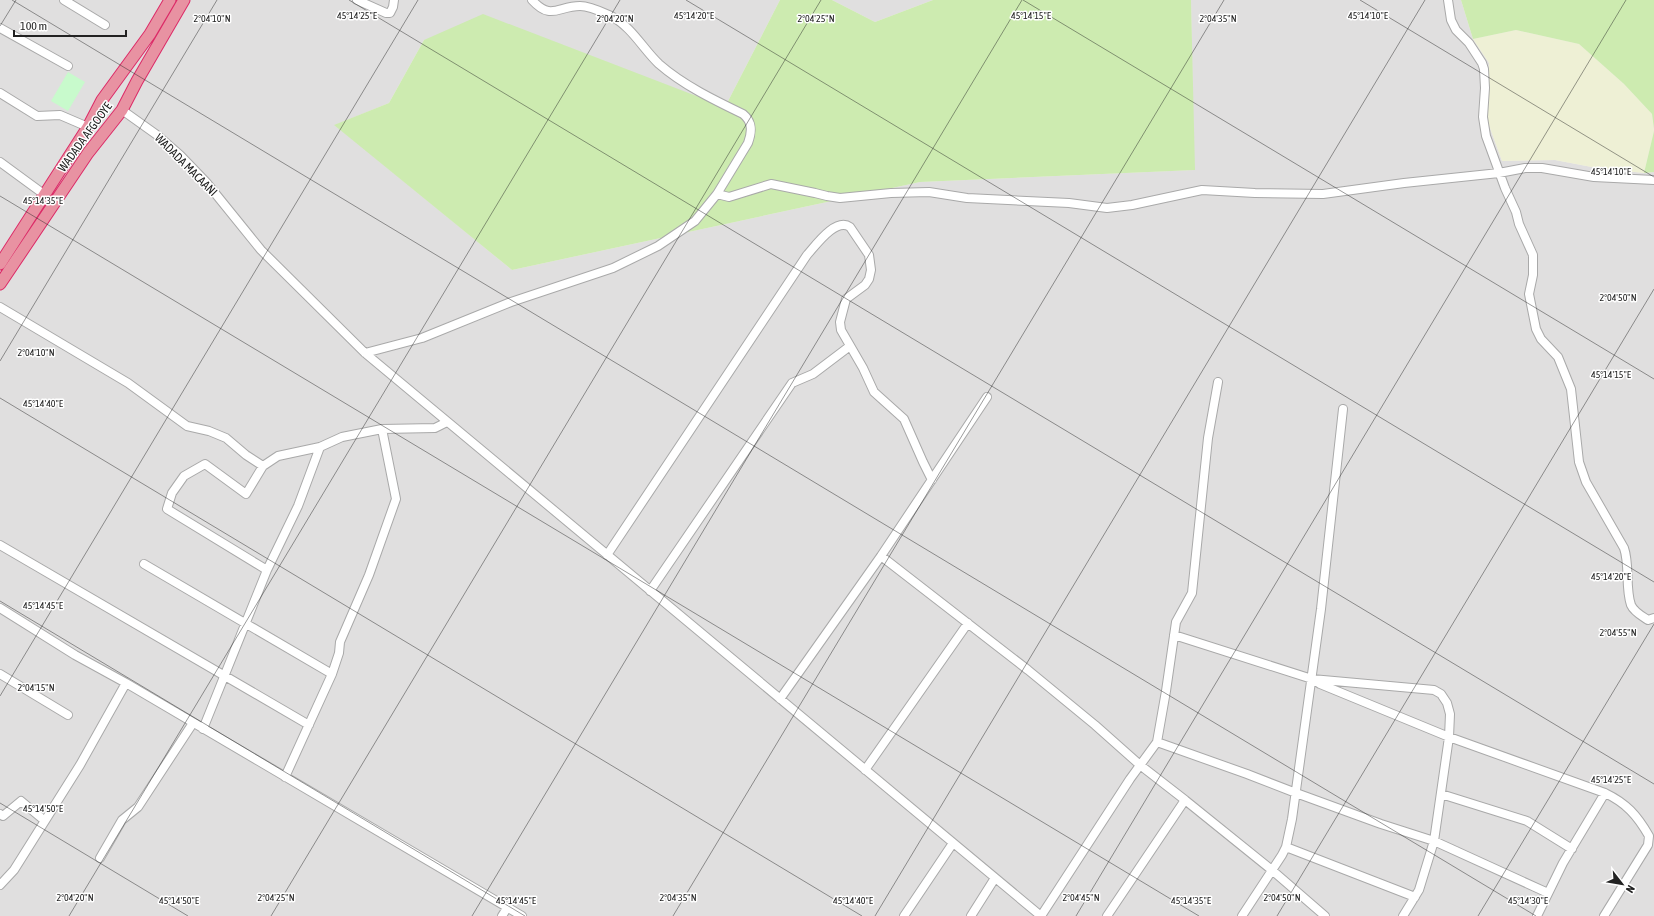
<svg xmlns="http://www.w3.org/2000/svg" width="1654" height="916" viewBox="0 0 1654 916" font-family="'Asap Condensed',sans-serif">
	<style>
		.residential { fill: #e0dfdf }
		.farmland { fill: #eef0d5 }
		.grass { fill: #cdebb0 }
		.park { fill: #c8facc }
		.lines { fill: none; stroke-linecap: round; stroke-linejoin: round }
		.minor-casing { stroke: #a9a9a9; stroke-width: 10 }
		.highway-casing { stroke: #dc2a67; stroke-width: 13 }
		.minor { stroke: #fff; stroke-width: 8 }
		.highway { stroke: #e892a2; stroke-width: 11 }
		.ticks { fill: none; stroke: #222; stroke-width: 1; stroke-opacity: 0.45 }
		.labels { text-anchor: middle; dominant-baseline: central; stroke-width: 3; stroke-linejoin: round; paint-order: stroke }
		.street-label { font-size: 12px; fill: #222; stroke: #fff }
		.ticks-label { font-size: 10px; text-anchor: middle; fill: #222; stroke: #fff; stroke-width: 3; stroke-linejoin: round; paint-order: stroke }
	</style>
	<rect width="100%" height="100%" fill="#f2efe9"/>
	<path class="residential" d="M0 0H780L725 107 424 40 389 103 335 125 512 270 920 182 1194 170 1191 0H1461L1473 39 1489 63 1486 117 1502 161 1555 160 1597 168 1644 173 1654 172V916H0Z
		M832 0H933L875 22Z"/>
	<path class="farmland" d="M1516 30 1579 44 1624 84 1652 114 1654 131 1644 173 1597 168 1555 160 1502 161 1486 117 1489 63 1473 39Z"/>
	<path class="grass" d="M780 0H832L875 22 933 0H1191L1195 170 920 182 512 270 334 125 389 103 424 40 483 14 725 107Z
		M1461 0H1654V129L1652 114 1624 84 1579 44 1516 30 1473 39Z
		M1654 131V172L1644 173Z"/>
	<path class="park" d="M68 72 85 82 68 111 51 101Z"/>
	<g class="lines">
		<defs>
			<path id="minor" d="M64 0 105 25
				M357 0 386 13H390L393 7 394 0
				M1448 0 1451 20 1456 30 1469 43 1482 63 1484 69 1485 88 1483 117 1486 136 1505 188 1516 212 1519 224 1533 255V275L1529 294 1536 329 1541 339 1558 357 1571 389 1579 462 1586 482 1624 548C1630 565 1625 588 1631 605 1634 612 1642 616 1648 620L1654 618
				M0 28 68 66
				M0 93 37 116 60 115 88 127
				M122 110 157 135 180 155 206 182 261 250 365 353 1041 916
				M0 162 45 195
				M717 194 729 197 771 184 815 193 827 196 840 198 891 193 929 192 967 198 1069 203 1107 208 1132 205 1202 190 1255 193 1323 194 1404 183 1499 173 1525 168H1542L1594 177 1654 180
				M0 307 128 383 187 426 209 431 226 438 246 455 263 466
				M365 353 422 338 511 302 613 268 658 246 695 221 717 194 748 143C752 132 753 122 743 114 714 100 683 85 659 64 643 49 632 27 611 16 602 12 590 6 580 6 558 6 551 21 532 0
				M0 545 309 725
				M607 555 807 255C816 245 836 217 850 227L869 255 871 270 869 279 865 285 846 299 840 322 841 330 863 368 874 392 904 419 923 462 932 480
				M881 556 1028 670 1095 725 1140 765 1185 800
				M144 564 332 674
				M267 570 167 509 172 493 184 476 205 464 246 494 263 466 278 456 320 447 342 437 382 429 435 428 447 422
				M650 591 792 383 813 374 850 346
				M0 608 75 655 126 683 522 916
				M1174 635 1312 679 1434 690 1441 694 1447 703 1450 714 1449 737 1434 841 1419 890 1403 916
				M0 674 68 715
				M1314 680 1320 684 1449 737 1605 793C1626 803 1637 815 1649 836L1648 845 1604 916
				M780 699 881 556 987 397
				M203 729 267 570 298 506 320 447
				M1157 742 1247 774 1296 793 1381 824 1434 841 1548 893
				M865 770 968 623
				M285 777 332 674 339 653 340 642 369 575 396 499 382 429
				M1441 794 1527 821 1572 849
				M0 814 3 816 21 801 45 821
				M1286 847 1415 897
				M100 858 122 820 138 807 193 723
				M0 885 14 870 80 765 126 683
				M502 916 507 908
				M904 916 953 843
				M971 916 995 878
				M1041 916 1130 779 1157 742 1166 691 1176 622 1192 593 1208 438 1218 382
				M1107 916 1185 800 1273 871 1325 916
				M1242 916 1282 855 1286 847 1292 819 1321 609 1343 409
				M1537 916 1563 863 1605 793"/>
			<path id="highway" d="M0 264 88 127 102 100 150 34 170 0
				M0 284 88 153 122 110 137 81 184 0"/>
		</defs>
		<use href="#minor" class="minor-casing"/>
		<use href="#highway" class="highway-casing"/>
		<use href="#minor" class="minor"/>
		<use href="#highway" class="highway"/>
	</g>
	<path class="ticks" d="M12 0 1536 916M349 0 1654 784M686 0 1654 582M1023 0 1654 379M1360 0 1654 177M0 26 16 0M0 196 1199 916M0 361 217 0M0 398 862 916M0 601 525 916M0 696 418 0M0 803 188 916M69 916 620 0M271 916 821 0M472 916 1022 0M673 916 1224 0M875 916 1425 0M1076 916 1626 0M1277 916 1654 289M1478 916 1654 624"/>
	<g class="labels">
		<g class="street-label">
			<text transform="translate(85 137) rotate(-54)">WADADA AFGOOYE</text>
			<text transform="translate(186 165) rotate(45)">WADADA MACAANI</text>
		</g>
	</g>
	<g class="ticks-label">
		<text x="357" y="19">45°14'25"E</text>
		<text x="694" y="19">45°14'20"E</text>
		<text x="1031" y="19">45°14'15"E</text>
		<text x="1368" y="19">45°14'10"E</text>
		<text x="816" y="22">2°04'25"N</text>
		<text x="1218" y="22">2°04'35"N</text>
		<text x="212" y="22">2°04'10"N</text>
		<text x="615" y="22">2°04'20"N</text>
		<text x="1611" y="175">45°14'10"E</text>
		<text x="43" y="204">45°14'35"E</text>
		<text x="1618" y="301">2°04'50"N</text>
		<text x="36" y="356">2°04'10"N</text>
		<text x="1611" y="378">45°14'15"E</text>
		<text x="43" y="407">45°14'40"E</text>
		<text x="1611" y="580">45°14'20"E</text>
		<text x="43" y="609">45°14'45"E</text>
		<text x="1618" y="636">2°04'55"N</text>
		<text x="36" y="691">2°04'15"N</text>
		<text x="1611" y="783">45°14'25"E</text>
		<text x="43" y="812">45°14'50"E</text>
		<text x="75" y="901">2°04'20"N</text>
		<text x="276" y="901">2°04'25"N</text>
		<text x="678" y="901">2°04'35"N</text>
		<text x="1081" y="901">2°04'45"N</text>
		<text x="1282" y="901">2°04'50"N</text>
		<text x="179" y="904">45°14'50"E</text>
		<text x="516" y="904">45°14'45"E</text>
		<text x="853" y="904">45°14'40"E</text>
		<text x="1191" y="904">45°14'35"E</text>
		<text x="1528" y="904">45°14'30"E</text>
	</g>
	<g transform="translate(1622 884) rotate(121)" stroke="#ffffff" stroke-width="3" paint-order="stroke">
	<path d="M0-3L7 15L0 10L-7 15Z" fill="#222222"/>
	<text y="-6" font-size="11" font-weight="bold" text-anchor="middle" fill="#222222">N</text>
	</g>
	<path d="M14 30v6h112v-6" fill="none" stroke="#222222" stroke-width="2"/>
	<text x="20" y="30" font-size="12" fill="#222222" stroke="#ffffff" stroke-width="3" paint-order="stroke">100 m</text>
</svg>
